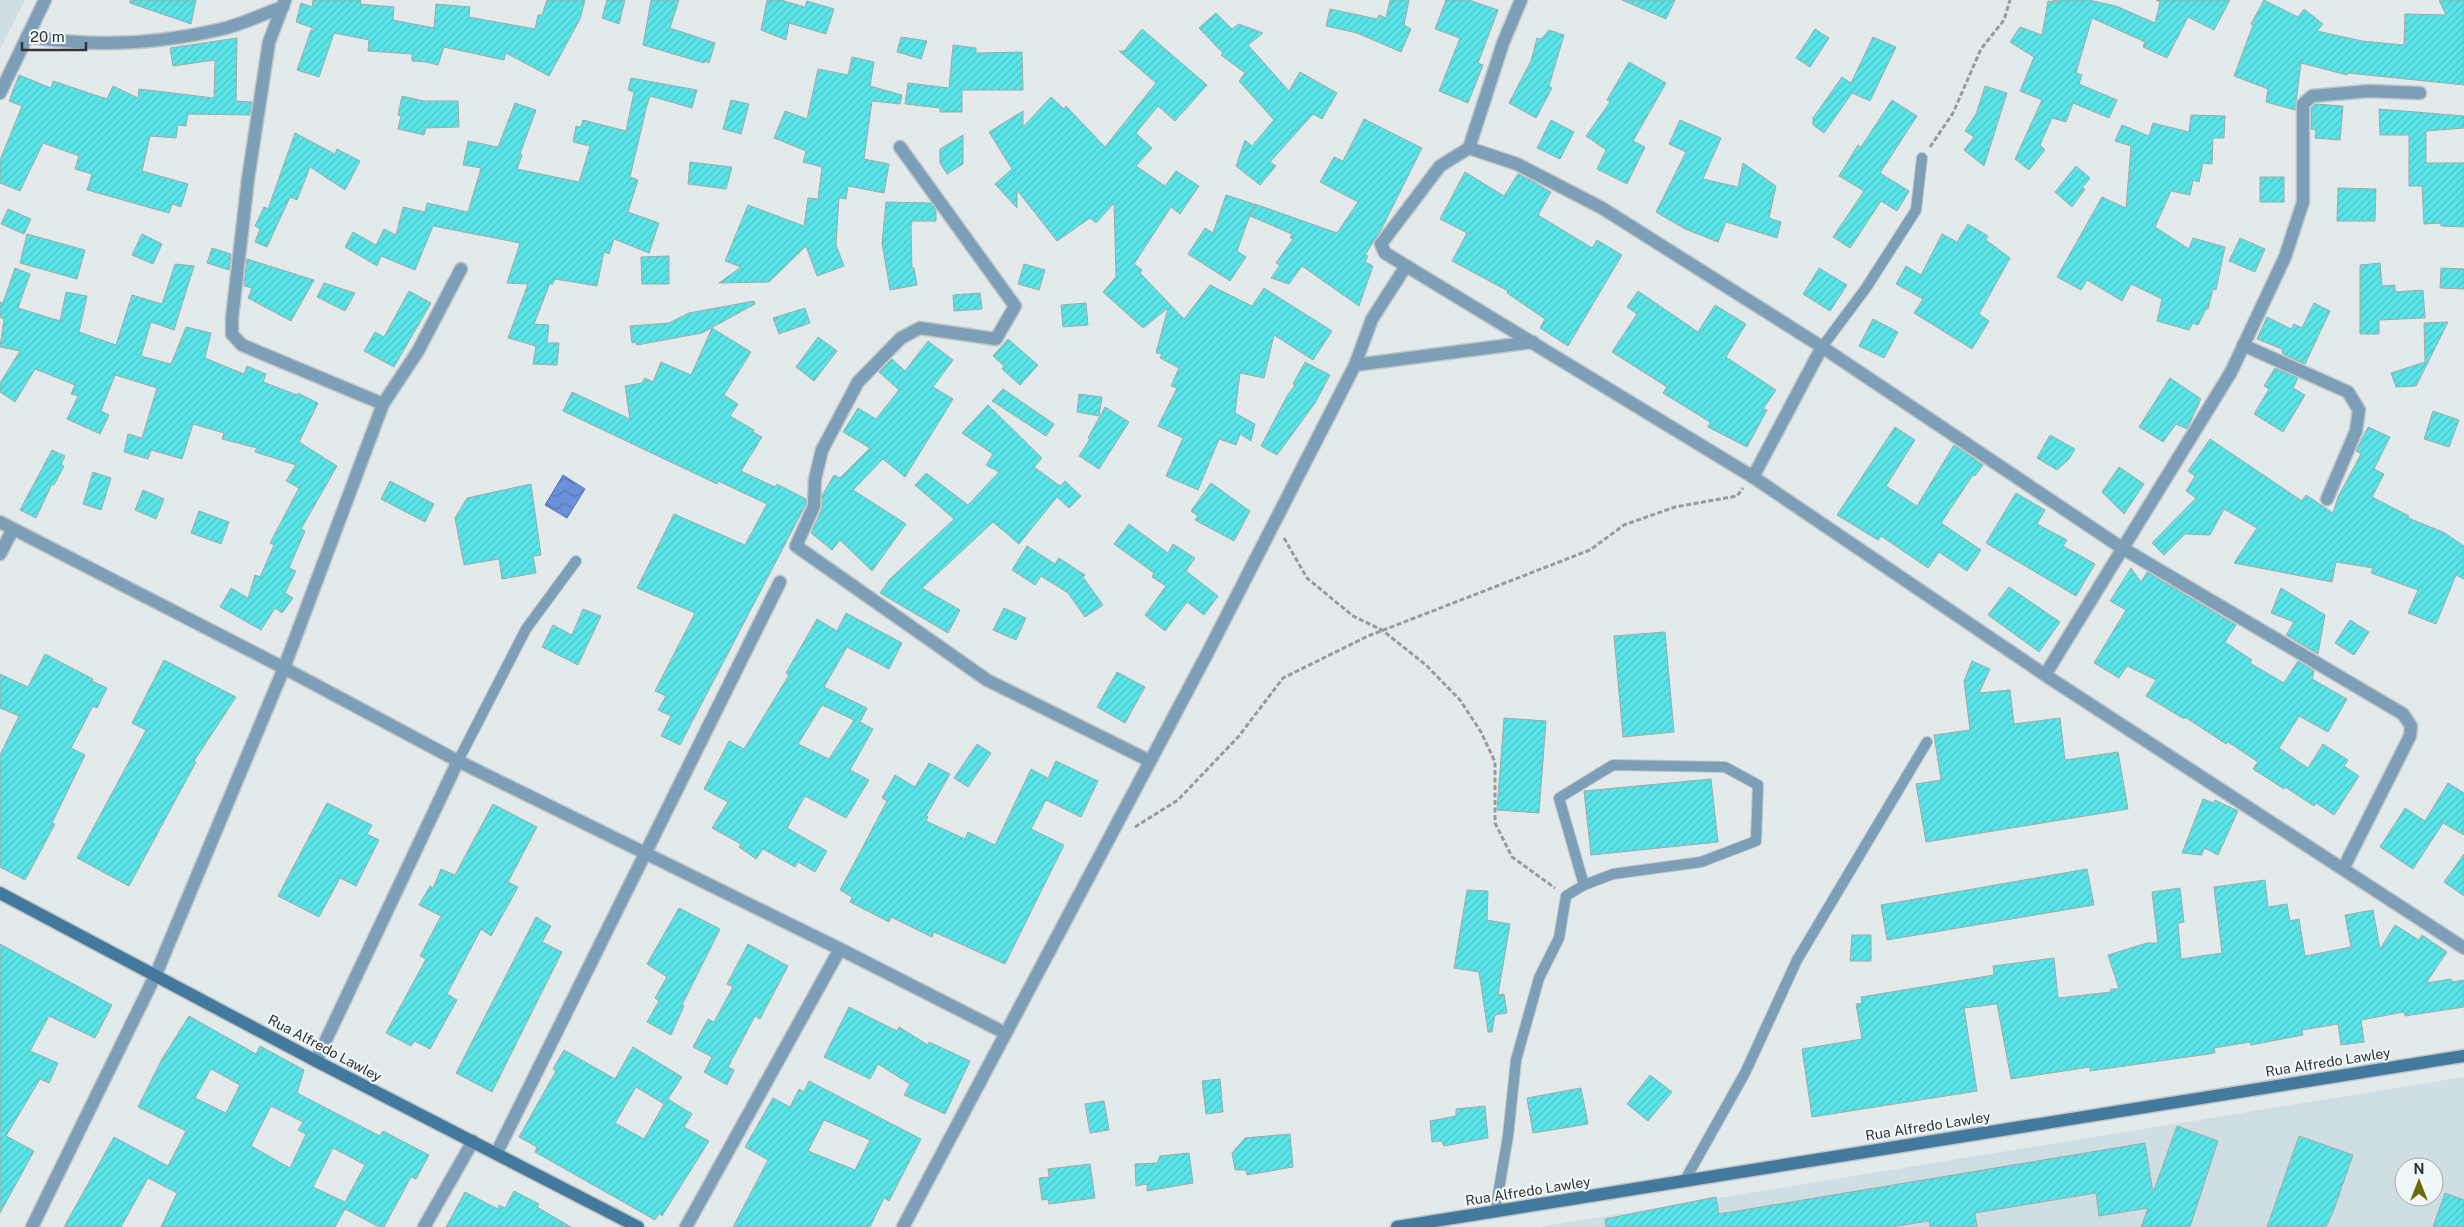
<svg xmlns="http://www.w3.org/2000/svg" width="2464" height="1227" viewBox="0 0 2464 1227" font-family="'Public Sans',sans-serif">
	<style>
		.built { fill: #cfdee2; fill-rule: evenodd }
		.water { fill: url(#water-waves); stroke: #5a74a8 }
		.building { fill: url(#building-hatch); stroke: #a3a9a9; fill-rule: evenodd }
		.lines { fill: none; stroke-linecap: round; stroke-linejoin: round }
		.lane-casing { stroke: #bfc6c7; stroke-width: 12 }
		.street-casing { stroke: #bfc6c7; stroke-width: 15 }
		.secondary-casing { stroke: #bfc6c7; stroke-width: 15 }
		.path { stroke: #969b9d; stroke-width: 3; stroke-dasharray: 5 2.5; stroke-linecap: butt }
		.lane { stroke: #7c9eb7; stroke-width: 10 }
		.street { stroke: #7c9eb7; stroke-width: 12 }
		.secondary { stroke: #44799e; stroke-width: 12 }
		.labels { text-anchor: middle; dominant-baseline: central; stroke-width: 4.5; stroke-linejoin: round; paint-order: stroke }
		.street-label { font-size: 14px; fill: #313435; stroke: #f0f7f9 }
	</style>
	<defs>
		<pattern id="water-waves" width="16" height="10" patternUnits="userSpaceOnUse" patternTransform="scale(1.25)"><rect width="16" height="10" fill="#6b90da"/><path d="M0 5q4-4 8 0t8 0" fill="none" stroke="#5976b2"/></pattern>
		<pattern id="building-hatch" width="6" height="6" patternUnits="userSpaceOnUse" patternTransform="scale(1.25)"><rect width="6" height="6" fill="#59e4e7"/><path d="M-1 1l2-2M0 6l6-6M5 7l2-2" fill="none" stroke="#4ec4c7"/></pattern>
	</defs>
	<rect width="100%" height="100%" fill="#e3eaec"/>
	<path class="built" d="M0 0H25L0 49Z
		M2464 1077V1227H1539ZM2404 1167H2434V1197H2404Z"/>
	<path class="water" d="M563 475 585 489 567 518 545 505Z"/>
	<path class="building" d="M130 0H196L191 24 130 3Z
		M313 0H361L360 4 394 7 393 20 434 28 436 4 470 7 469 17 535 29 538 15H542L547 0H585L580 19 549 76 506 53 504 60 444 47 438 65 426 62 412 61V54L368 51 369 40 334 33 319 77 297 70 311 30H318L296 22 301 3 312 7Z
		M607 0H625L619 24 602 18Z
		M651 0H679L670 28 715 43 709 63 705 61 704 63 643 45Z
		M767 0H781L805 7 807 1 834 9 826 34 789 23 786 40 761 30Z
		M1390 0H1409L1404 25 1411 29 1401 52 1357 33 1326 26 1330 9 1377 19 1379 15 1386 18Z
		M1446 0H1469L1498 10 1478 63 1483 65 1468 103 1439 91 1460 38 1435 29Z
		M1622 0H1675L1666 19Z
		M2052 0H2089L2116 6 2155 23 2160 2 2156 0H2230L2214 30 2188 17 2167 58 2143 47 2145 42 2092 18 2076 73 2082 75 2079 84 2117 100 2109 118 2073 103 2066 122 2052 118 2040 145 2045 150 2029 170 2015 159 2042 100 2020 91 2034 57 2010 42 2020 27 2042 35 2048 1 2059 3Z
		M2264 0 2298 17 2304 9 2323 24 2317 31 2362 41 2404 45 2405 14 2446 15 2439 0H2464V85L2348 73 2347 75 2301 63 2295 110 2266 102 2268 89 2234 76 2253 25 2251 24Z
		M1216 13 1232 29 1239 24 1263 33 1248 45 1289 91 1300 72 1337 93 1322 119 1313 114 1270 162 1276 166 1260 185 1236 166 1245 140 1252 146 1274 120 1239 81 1245 73 1221 55 1223 53 1199 28Z
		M1142 29 1207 85 1175 121 1158 106 1136 133 1152 148 1136 166 1165 186 1176 171 1199 186 1180 214 1171 207 1134 264 1142 270 1140 273 1184 319 1210 285 1252 306 1264 288 1332 331 1313 360 1274 335 1264 378 1240 373 1235 413 1255 424 1251 441 1240 434 1236 445 1219 439 1198 490 1166 476 1183 438 1158 426 1177 388 1171 386 1179 368 1160 358 1162 354 1156 353 1168 308 1143 328 1103 292 1116 277 1114 203 1096 223 1090 218 1057 241 1017 190V208L995 184 1012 169 989 132 1023 111V127L1051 97 1064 109 1066 106 1105 147 1156 83 1119 51H1124Z
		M1815 29 1829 38 1810 67 1796 58Z
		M1549 30 1564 35 1549 86 1552 88 1536 118 1509 103 1531 61 1537 38 1541 39Z
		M901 37 927 41 921 59 897 52Z
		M1873 37 1896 47 1870 101 1852 93 1824 133 1813 125V118L1842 77 1851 83Z
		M237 38 236 101 252 102 250 115 188 114 186 126 178 125 176 138 150 136 142 171 188 184 181 207 172 204 169 213 87 190 92 174 75 169 79 156 43 143 20 191 0 183V160L22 106 9 101 19 75 51 88 53 81 107 99 113 86 138 98 139 89 214 98 215 60 173 66 170 48Z
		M953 45 976 48V53L1022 52 1023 90H962V112H940V108L905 104 908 83 949 88Z
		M852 57 874 62 870 86 902 95 900 104 872 101 864 159 889 164 884 193 848 186 846 199 839 198 836 245 844 266 817 276 806 246 769 282 719 283 741 267 725 261 748 205 804 226 808 198 818 199 822 167 803 162 806 151 774 138 785 111 807 119 818 69 848 75Z
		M1629 62 1666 83 1633 141 1645 147 1627 184 1597 169 1606 150 1586 136 1610 102 1607 100Z
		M631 78 697 90 692 108 650 96 647 105 630 177 638 180 628 212 659 223 649 253 614 239 609 254 604 252 597 286 555 279 552 285 550 283 534 324 549 325 547 343H559L557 365 533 364 536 346 508 338 528 284 507 283 520 243 433 226 415 270 381 256 377 266 345 247 353 232 376 245 384 229 396 235 403 207 425 212 427 203 468 212 481 168 463 165 468 141 498 147 515 103 536 110 520 154 522 155 517 169 579 182 590 146 573 142 576 126 581 127 583 120 626 131 634 92 628 90Z
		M1985 86 2007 93 1984 166 1964 150 1974 137 1965 131 1976 114Z
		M402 96 424 101H458L459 127 426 128 424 135 398 129 401 116 398 115Z
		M731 100 749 104 741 134 723 129Z
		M1892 100 1917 116 1880 173 1909 191 1897 211 1881 201 1850 248 1833 237 1864 191 1839 176 1858 145 1861 147Z
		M2315 104 2343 106 2340 140 2315 138 2316 130 2311 129V108Z
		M2379 109 2464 116V128L2426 131V163H2464V227L2441 226V223L2424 224 2422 186H2409V135H2380Z
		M2191 115 2225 116 2224 138H2213L2212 164 2203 163 2199 182 2193 180 2190 195 2171 191 2155 227 2189 249 2193 238 2225 247 2216 290 2213 289 2208 309H2206L2198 325 2193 323 2189 330 2157 321 2162 299 2131 284 2122 301 2087 280 2081 290 2057 277 2102 197 2126 208 2131 146 2115 141 2122 125 2149 136 2153 123 2189 132Z
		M1364 119 1422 148 1381 230 1365 255 1368 256 1365 262 1373 266 1359 306 1302 266 1289 284 1271 278 1280 265 1276 263 1293 239 1290 238 1292 234 1250 216 1255 204 1337 233 1358 202 1320 182 1334 157 1343 161Z
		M1551 120 1574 132 1560 159 1537 148Z
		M1680 120 1721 138 1703 179 1738 187 1743 163 1776 186 1769 218 1781 222 1777 238 1726 222 1718 242 1685 229 1656 212 1686 152 1669 144Z
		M295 133 335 154 337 149 360 161 345 190 310 167 297 200 290 197 267 247 255 242 260 229 255 226 264 207 268 209Z
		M963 135V164L947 174 940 163V149Z
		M690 162 732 167 726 189 688 184Z
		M2076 166 2090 178 2082 188 2085 189 2072 207 2055 192Z
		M1465 172 1504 196 1518 174 1532 181 1551 192 1538 215 1592 248 1597 240 1622 255 1568 346 1540 328 1545 319 1507 293 1508 291 1452 261 1467 233 1440 219Z
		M2260 177H2284V202H2260Z
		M2338 188 2376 189 2375 221H2337Z
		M1226 195 1254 204 1237 251 1246 257 1230 281 1188 254 1205 228 1213 233Z
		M886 202 931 203 936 210V221H912L911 227 912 268H914L917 285 890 290 882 243Z
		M8 209 31 219 24 234 1 224Z
		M1968 224 1988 236 1986 240 2010 258 1979 314 1989 321 1972 349 1914 313 1923 299 1896 284 1906 266 1921 275 1942 234 1957 242Z
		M27 234 85 250 77 279 20 263Z
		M142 234 162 244 153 264 132 255Z
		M2240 238 2265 249 2255 272 2229 261Z
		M212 248 231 254 229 270 207 263Z
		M669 256V284H642L641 257Z
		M247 259 314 280 291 321 248 298 252 288 244 286Z
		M2380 263 2382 286 2395 285V292L2423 290 2425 318 2379 320V334H2360V265Z
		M175 264 194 266 174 330 151 322 141 356 171 364 186 327 211 333 205 358 244 374 247 366 266 374 263 382 297 395 298 393 318 403 299 442 337 466 301 529 305 531 289 568 296 571 285 593 293 598 282 613 275 608 261 630 220 607 231 588 248 598 255 575 260 577 274 545 270 543 299 488 286 481 296 465 255 452 257 448 222 439 224 433 193 424 182 459 151 450 148 459 124 452 128 434 142 438 157 388 115 375 101 411 109 415 100 434 67 419 78 396 71 394 75 385 35 369 15 402 0 392V383L20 351 0 347 4 319 0 317V302L3 303 15 268 30 274 18 308 60 321 66 292 87 296 79 332 116 345 132 295 162 304Z
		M1024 264 1045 270 1039 290 1018 284Z
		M1819 268 1847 285 1830 311 1803 294Z
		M2441 268 2464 269V289L2440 288Z
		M324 283 355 293 345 311 317 297Z
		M409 291 431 303 394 367 364 351 375 332 384 337Z
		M1638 291 1698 332 1715 305 1746 324 1726 357 1776 390 1763 409 1767 410 1747 447 1708 427 1710 422 1663 393 1667 387 1612 352 1637 314 1627 307Z
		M980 293 982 309 954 311 953 295Z
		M754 301 755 304 702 333 637 345 636 342 632 343 630 326 669 323 689 313Z
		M1086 303 1088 325 1063 327 1061 305Z
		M2314 303 2330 311 2305 364 2283 354 2282 349 2257 339 2267 317 2291 329 2294 324 2302 328Z
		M805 308 810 323 779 334 773 318Z
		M1873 319 1898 332 1884 358 1859 346Z
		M2448 322 2416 386 2396 387 2391 373 2425 362 2424 323Z
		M712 328 751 352 724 395 738 404 730 416 754 430 753 432 762 437 741 471 775 487 777 484 806 499V504L680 745 661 736 671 716 658 710 666 696 655 691 695 613 637 588 674 514 745 545 767 504 718 481 717 484 563 411 572 392 630 419 625 386 642 383 645 378 653 382 661 362 691 375Z
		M818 337 837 351 814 381 796 367Z
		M1008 339 1038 365 1020 385 1002 369 1004 366 993 356Z
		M928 341 953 360 933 387 953 399 905 477 883 459 853 490 906 524 872 571 840 540 832 550 811 533 822 509V496L834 475 840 478 870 448 843 432 858 408 876 419 899 390 879 372 892 359 905 371Z
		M1305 362 1330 375 1315 403 1277 455 1261 446 1287 396 1295 385 1293 384Z
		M2275 368 2298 378 2293 388 2305 395 2283 432 2254 414 2269 389 2264 386Z
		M2170 378 2201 399 2187 429 2176 424 2163 442 2139 427Z
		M1003 389 1054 424 1046 436 992 401Z
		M1079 394 1102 397 1099 416 1077 412Z
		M988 405 1042 458 1034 467 1060 486 1065 481 1081 496 1069 508 1057 497 1019 544 993 522 922 588 960 610 948 633 880 593 889 580 954 519 915 485 926 473 968 505 999 472 986 465 993 454 962 433Z
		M1105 407 1129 422 1099 469 1079 456 1090 439 1088 438Z
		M2433 411 2459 420 2449 447 2424 439Z
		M1895 427 1915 440 1886 486 1917 506 1954 445 1983 465 1975 476 1973 475 1941 523 1981 550 1967 571 1939 552 1928 568 1881 536 1878 540 1837 515Z
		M2368 427 2390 437 2374 469 2384 474 2372 497 2409 516 2408 518 2443 532 2464 546V579L2456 575 2436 624 2408 613 2418 590 2371 573 2373 568 2336 562 2332 582 2234 563 2257 528 2224 509 2210 535 2185 534 2164 555 2152 543 2196 498 2186 491 2195 476 2188 471 2210 439 2302 501 2306 495 2333 513 2338 497 2361 454 2356 451Z
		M2050 435 2075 449 2069 459 2057 470 2037 458Z
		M52 450 65 456 61 464 64 466 54 485 52 484 36 518 20 510Z
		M2119 467 2144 484 2124 514 2102 492Z
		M93 472 111 478 101 510 83 504Z
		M390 481 434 504 425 522 381 499Z
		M1211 483 1250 511 1234 541 1195 520 1198 516 1191 511Z
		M531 484 541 555 533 556 536 573 502 579 499 559 464 565 455 518 467 498Z
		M143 490 164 499 156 519 135 510Z
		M2016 493 2045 510 2037 524 2067 540 2063 546 2095 564 2076 596 1986 543Z
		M199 511 229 522 221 544 191 533Z
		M1129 524 1168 553 1173 544 1195 558 1186 571 1218 596 1204 615 1187 602 1165 631 1145 615 1166 586 1152 577 1154 573 1114 544Z
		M1027 546 1055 564 1059 558 1085 575 1083 577 1103 605 1085 617 1068 593 1041 576 1035 585 1012 570Z
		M2131 568 2141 582 2147 572 2236 625 2225 642 2252 660 2250 663 2284 683 2298 661 2314 671 2312 679 2347 699 2328 732 2299 716 2279 748 2308 768 2323 744 2348 760 2344 766 2359 776 2334 815 2316 803 2314 806 2285 787 2284 789 2253 769 2258 762 2228 742 2226 744 2185 717 2184 719 2146 696 2156 680 2127 666 2119 678 2094 663 2126 610 2110 601Z
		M2009 587 2060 622 2039 652 1988 615Z
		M2281 588 2325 615 2318 654 2286 635 2294 622 2271 613Z
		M1004 608 1026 618 1016 640 993 630Z
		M583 609 601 616 578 665 542 647 553 625 572 635Z
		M846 613 902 643 889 669 847 647 824 687 867 708 860 722 873 729 850 770 869 780 846 818 805 796 787 828 827 851 815 872 798 862 795 867 763 849 756 859 739 847 741 844 712 828 728 802 704 789 729 741 744 749 789 675 786 673 817 619 837 631ZM822 705 854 720 829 759 798 744Z
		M2350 620 2369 632 2354 655 2335 643Z
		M1665 632 1674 732 1623 737 1614 636Z
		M45 654 93 679 92 681 107 688 97 708 93 706 71 748 85 755 52 823 55 824 25 880 0 867V755L19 716 0 708V674L28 687Z
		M164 660 236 697 194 761 196 762 129 886 77 858 146 730 132 723Z
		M1972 661 1990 669 1979 693 2010 690 2014 724 2060 718 2065 760 2118 752 2128 809 1926 842 1916 784 1941 780 1934 735 1970 730 1964 681Z
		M1117 672 1145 687 1125 723 1097 707Z
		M1504 718 1546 721 1539 813 1497 810Z
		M977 744 991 753 968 787 954 778Z
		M1056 761 1098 781 1081 817 1046 800 1031 829 1064 845 1005 964 934 932 932 937 891 917 889 922 850 902 852 897 840 890 887 801 882 798 895 775 915 787 929 763 950 774 926 816 928 817 926 821 965 839 968 832 995 845 1031 769 1048 778Z
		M1711 779 1718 842 1591 855 1584 791Z
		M2448 783 2464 793V835L2443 823 2413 869 2380 847 2405 808 2425 821Z
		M2203 799 2214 803 2215 800 2238 811 2218 855 2204 848 2202 855 2182 853Z
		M327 803 372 825 367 834 379 840 356 886 340 878 319 917 278 896Z
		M493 804 537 827 508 882 518 887 491 936 481 929 447 994 457 1000 430 1049 414 1041 411 1046 386 1033 426 959 420 956 441 916 419 905 430 886 433 888 441 869 455 875Z
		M2464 854V896L2444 882Z
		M2087 869 2094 905 1887 940 1881 905Z
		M2265 880 2268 907 2287 904 2290 921 2299 919 2305 956 2351 947 2345 915 2373 910 2380 949 2395 925 2419 940 2422 935 2447 952 2426 983 2451 979 2452 982 2464 980V1007L2405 1016 2404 1012 2361 1020 2364 1042 2341 1045 2338 1024 2302 1030 2303 1035 2251 1045 2250 1042 2214 1048 2215 1053 2090 1071V1067L2011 1079 1997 1004 1964 1008 1977 1091 1812 1117 1802 1049 1862 1039 1856 1004 1862 1003 1861 997 1994 975 1993 966 2054 958 2058 998 2111 992V989H2119L2108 955 2147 943H2158L2152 892 2180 888 2184 922 2178 923 2181 959 2222 953 2214 887Z
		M1467 890 1488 891 1487 920 1510 924 1498 995 1504 994 1507 1013 1495 1015 1492 1032H1488L1479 972 1454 968Z
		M679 908 720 929 682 1005 684 1006 671 1035 647 1022 659 1001 655 998 667 977 647 964Z
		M536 917 551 926 542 942 562 952 492 1092 456 1073Z
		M1852 935H1871V961H1850Z
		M0 944 112 1005 95 1038 49 1016 30 1051 58 1063 49 1083 40 1079 6 1136 34 1151 0 1213Z
		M748 944 788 966 760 1019 755 1016 728 1067 734 1070 727 1085 704 1072 712 1057 693 1047 708 1019 714 1022 733 987 727 984Z
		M849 1007 897 1031 899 1027 928 1045 929 1042 970 1061 945 1114 904 1095 910 1084 878 1064 870 1079 824 1057Z
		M189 1016 256 1054 260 1046 304 1070 297 1093 380 1136 383 1131 429 1155 416 1179 411 1177 384 1227H379L345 1209 335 1227H161L177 1193 148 1178 121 1227H64L114 1137 168 1166 186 1131 138 1107 162 1059ZM211 1069 240 1085 226 1113 195 1098ZM271 1106 303 1122 298 1130 306 1134 290 1168 251 1146ZM333 1148 365 1165 345 1202 313 1187Z
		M633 1047 682 1077 668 1099 692 1114 684 1127 709 1141 662 1216 659 1214 655 1220 535 1152 537 1147 519 1137 556 1071 553 1069 564 1050 615 1079ZM636 1087 664 1104 644 1139 615 1123Z
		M1650 1075 1672 1092 1648 1121 1627 1104Z
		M1220 1079 1223 1112 1206 1114 1202 1081Z
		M809 1081 921 1139 889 1201 884 1198 870 1227H733L768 1160 745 1147 773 1098 790 1107 799 1089 804 1092ZM824 1120 870 1140 855 1170 808 1151Z
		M1581 1088 1588 1124 1533 1133 1527 1098Z
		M1104 1101 1109 1130 1090 1133 1085 1104Z
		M1485 1106 1488 1138 1444 1146 1441 1141 1432 1142 1430 1121 1456 1116V1109Z
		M2177 1126 2218 1141 2190 1227H2141L2148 1208 2099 1216 2096 1193 1975 1213 1977 1227H1930L1929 1221 1891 1227H1606L1605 1219 1716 1197 1719 1214 2145 1143 2153 1193Z
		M1290 1134 1293 1167 1247 1175 1246 1170H1235L1232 1153 1245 1138Z
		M2299 1136 2353 1155 2333 1212 2326 1227H2267Z
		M1189 1153 1193 1183 1147 1191V1184L1136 1186 1135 1164 1157 1163 1160 1156Z
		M1090 1164 1095 1198 1049 1204 1048 1199 1042 1200 1039 1178 1049 1177 1048 1169Z
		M514 1191 539 1204 537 1207 571 1227H446L465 1192 498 1209 499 1205 505 1208Z
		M2445 1193 2464 1200V1227H2433Z"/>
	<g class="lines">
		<defs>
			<path id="lane" d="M1822 347 1866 288 1916 210 1922 158
				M458 761 526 629 576 561
				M1685 1180 1745 1073 1797 960 1927 742
				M1495 1212 1508 1136 1516 1060 1539 978 1559 938 1566 896 1584 885 1613 874 1701 862 1756 841 1758 785 1725 767 1613 765 1559 798 1584 885"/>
			<path id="street" d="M285 0 269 42 248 179 232 318V334L242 345 383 404
				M1521 0 1503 43 1469 148 1440 166 1381 244 1385 253 1753 477 2045 675 2464 948
				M27 36C92 48 158 44 222 29 243 24 263 14 283 7
				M0 93 45 0
				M900 147 1015 306 996 339 920 328 901 338 858 382 822 450 815 479 814 506 796 546 987 680 1150 761
				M1469 148 1517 164 1602 208 1822 347 1753 477
				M2243 345 2348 392 2359 410 2356 431 2327 499
				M1822 347 2122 548 2403 714 2411 726 2410 736 2343 869
				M1355 365 1533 342
				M0 522 284 668 458 761 840 949 1005 1033
				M0 554 13 529
				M2045 675 2231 372 2285 257 2303 202V104L2312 96 2369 91 2420 93
				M316 1061 458 761
				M497 1152 780 582
				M32 1227 156 974 284 668 383 404 418 351 461 269
				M424 1227 473 1141
				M686 1227 840 949
				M903 1227 1207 654 1355 365 1372 319 1406 266"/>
			<path id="secondary" d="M0 893 316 1061 638 1227
				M1397 1227 2464 1056"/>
		</defs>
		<use href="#lane" class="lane-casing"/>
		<use href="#street" class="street-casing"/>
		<use href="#secondary" class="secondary-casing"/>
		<path class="path" d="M1930 147 1953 113 1981 49 2004 20 2010 0
			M1284 538 1307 578 1353 616 1382 630 1426 665 1460 700 1481 732 1495 762V823L1512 857 1555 888
			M1135 827 1178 800 1239 736 1283 678 1368 636 1590 550 1624 525 1675 507 1737 496 1743 488"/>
		<use href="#lane" class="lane"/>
		<use href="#street" class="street"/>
		<use href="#secondary" class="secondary"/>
	</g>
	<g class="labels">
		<g class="street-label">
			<text transform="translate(325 1048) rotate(28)">Rua Alfredo Lawley</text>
			<text transform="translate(2328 1062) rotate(-9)">Rua Alfredo Lawley</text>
			<text transform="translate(1928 1126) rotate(-9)">Rua Alfredo Lawley</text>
			<text transform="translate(1528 1191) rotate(-9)">Rua Alfredo Lawley</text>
		</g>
	</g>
	<g transform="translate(2419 1182)"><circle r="24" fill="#f0f7f9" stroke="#a4a9ab"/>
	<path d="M0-4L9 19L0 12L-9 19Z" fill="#6b6a07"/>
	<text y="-8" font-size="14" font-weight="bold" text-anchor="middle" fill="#313435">N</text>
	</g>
	<path d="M22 42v8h64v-8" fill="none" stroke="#313435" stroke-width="2.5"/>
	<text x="30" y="42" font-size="15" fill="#313435" stroke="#f0f7f9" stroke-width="4" paint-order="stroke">20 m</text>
</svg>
